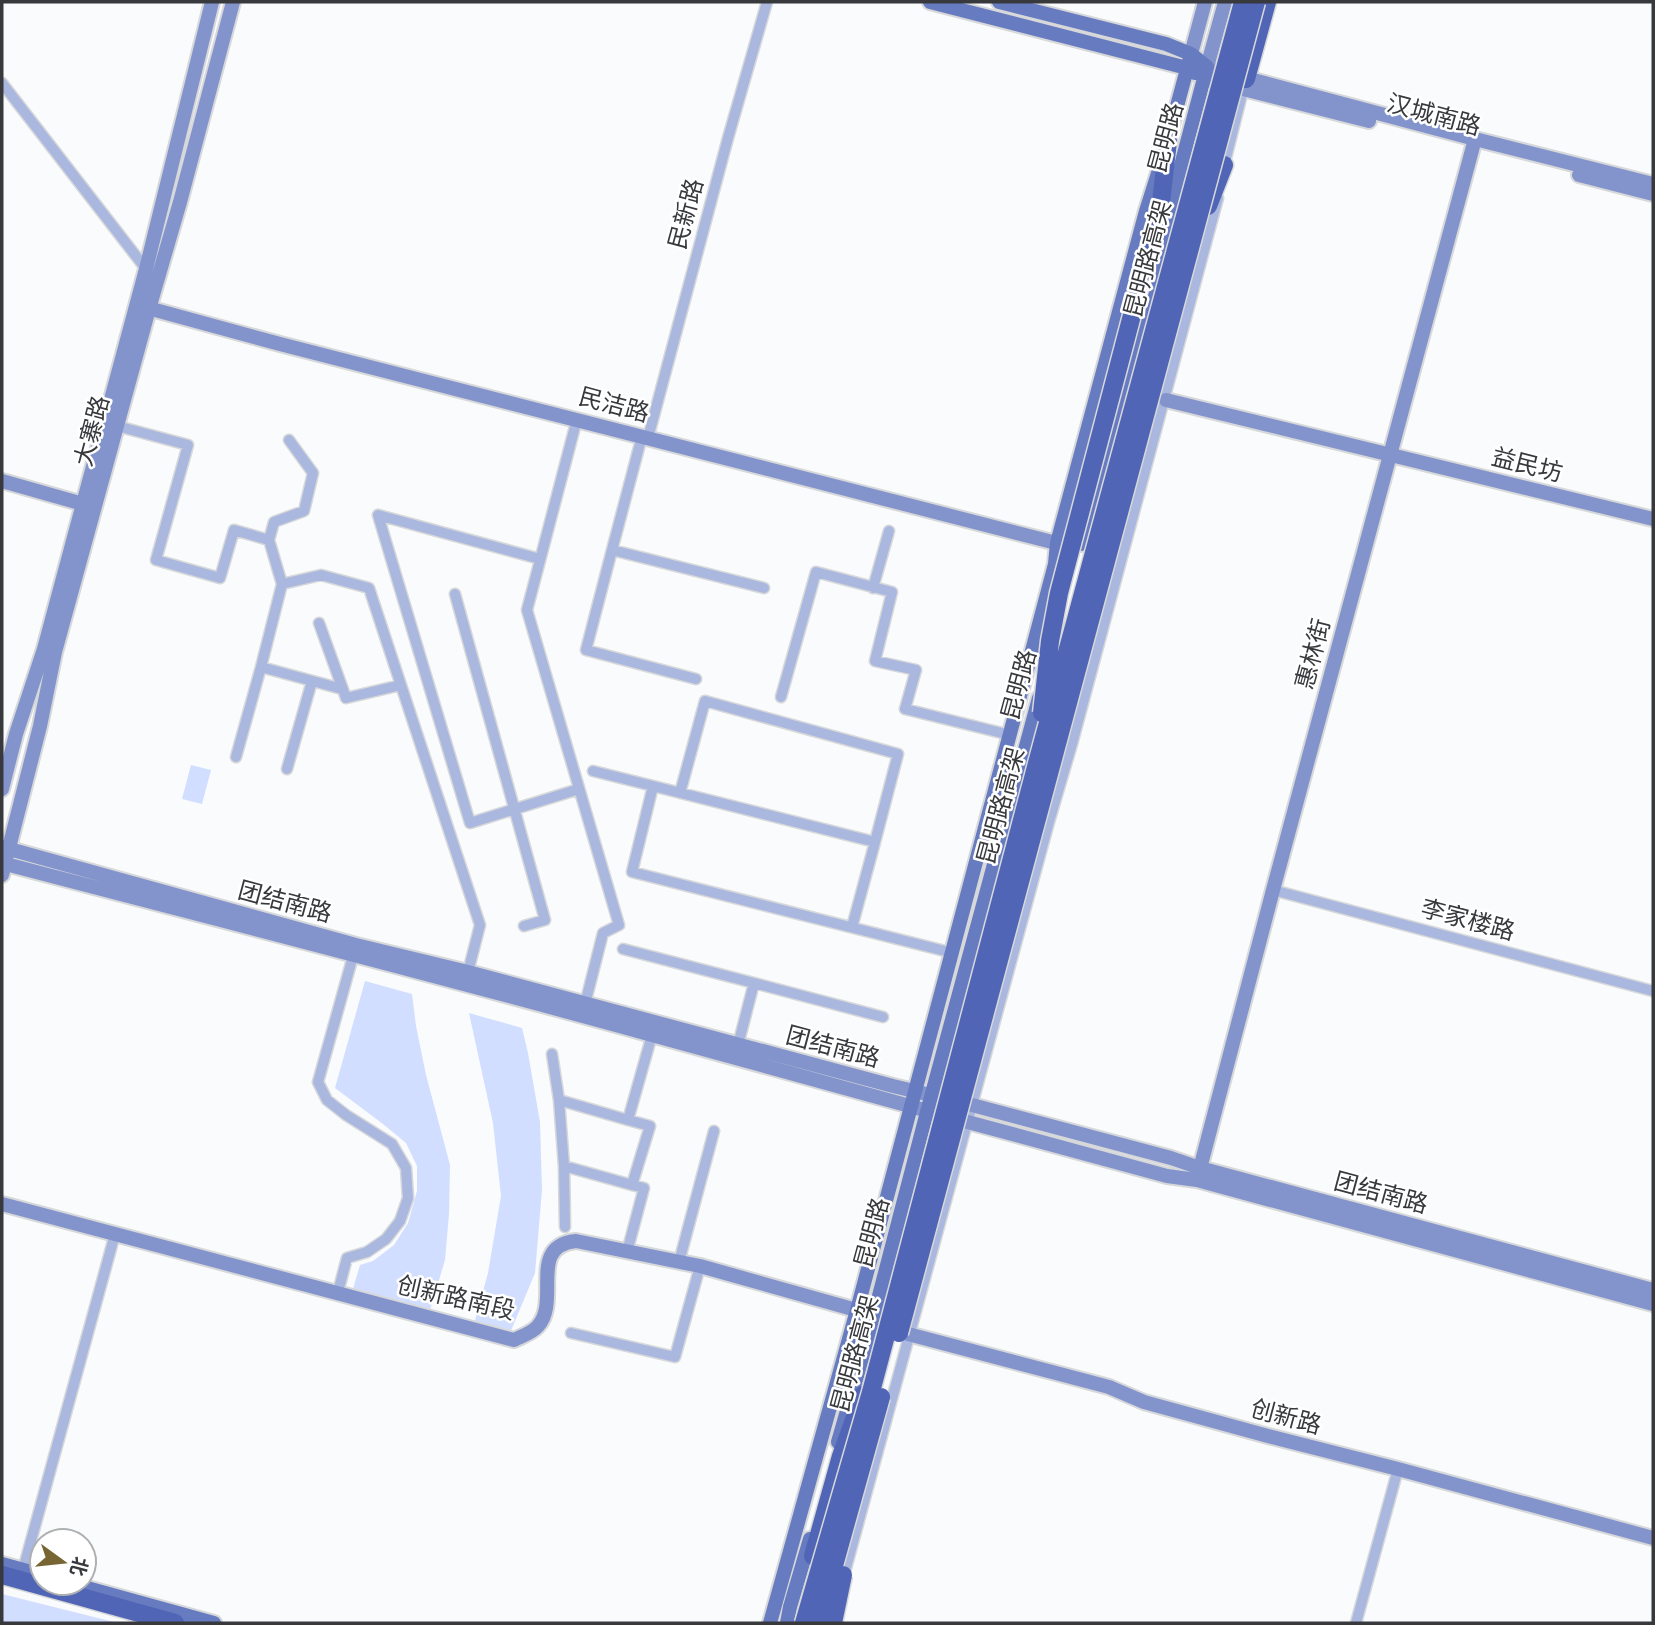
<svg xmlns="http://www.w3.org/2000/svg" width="1655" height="1625" viewBox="0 0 1655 1625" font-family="'Roboto Serif','Noto Sans SC',serif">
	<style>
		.green { fill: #d2deff }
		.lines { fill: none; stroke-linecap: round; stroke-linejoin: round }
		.street-casing { stroke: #d7d8da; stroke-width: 13 }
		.secondary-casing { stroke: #d7d8da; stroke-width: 18 }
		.primary-casing { stroke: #d7d8da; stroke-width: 18 }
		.highway-casing { stroke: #d7d8da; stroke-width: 21 }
		.street { stroke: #aab7de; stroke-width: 10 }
		.secondary { stroke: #8394cd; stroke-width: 14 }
		.primary { stroke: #677bc0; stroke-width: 14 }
		.highway { stroke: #5065b5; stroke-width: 18 }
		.highway-bridge-casing { stroke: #d7d8da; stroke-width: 21; stroke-linecap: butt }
		.highway-bridge { stroke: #5065b5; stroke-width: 18 }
		.labels { text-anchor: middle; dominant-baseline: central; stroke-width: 5; stroke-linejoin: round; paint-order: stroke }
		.street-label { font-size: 24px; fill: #37393d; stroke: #fff }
	</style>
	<rect width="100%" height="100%" fill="#fafbfd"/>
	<path class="green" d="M191 765 211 770 202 804 182 799Z
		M365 981 412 994 416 1026 426 1075 450 1165 449 1214 445 1260 430 1310 353 1289 360 1265 373 1261 394 1245 408 1223 417 1191V1166L406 1143 383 1124 335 1088Z
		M469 1013 522 1028 528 1053 540 1122 542 1190 535 1273 510 1333 474 1324 488 1273 501 1196 493 1123Z
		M2 1594 118 1623H2Z"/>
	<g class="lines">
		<defs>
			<path id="street" d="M2 83 146 269
				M1224 166 1244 86
				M577 419 527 610 619 925 603 933 585 1004
				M117 426 188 445 156 560 220 578 234 530 269 540 282 584 261 667
				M642 436 612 550 764 588
				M648 438 728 138 767 2
				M378 515 470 823 579 789
				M378 515 540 559
				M269 540 274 522 304 511 313 473 289 440
				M612 550 586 650 696 679
				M282 584 321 575 369 588 480 925 468 972
				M873 588 889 531
				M455 594 545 920 524 926
				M319 623 346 698 401 685
				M781 697 816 572 892 592 875 661 916 670 905 709 1010 735
				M236 757 261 667 342 689
				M287 769 312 681
				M593 771 653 786
				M680 793 705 701 898 754 875 842
				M1273 890 1653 991
				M852 927 875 842 653 786 632 872 953 953
				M623 949 754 983 738 1045
				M754 983 883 1017
				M552 1054 559 1100 564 1166 565 1227
				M559 1100 628 1120
				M564 1166 632 1185
				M627 1252 644 1188 632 1185 650 1126 628 1120 652 1035
				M679 1262 714 1131
				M338 1292 347 1258 367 1252 386 1239 400 1221 408 1198 406 1168 392 1144 346 1115 327 1100 318 1082 355 949
				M571 1333 675 1357 700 1266
				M23 1570 115 1234
				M843 1579 1049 822 1072 744 1218 198
				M1356 1623 1398 1469"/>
			<path id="secondary" d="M1191 54 1205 2
				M1215 70 1207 67 1225 2
				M1238 76 1475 139 1653 184
				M1204 79 1369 121
				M1579 175 1653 194
				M137 305 280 344 1068 546
				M1166 400 1653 519
				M2 481 90 506
				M2 789 16 734 44 649 146 269 212 2
				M2 847 356 945 468 972 893 1086 972 1105 1171 1158 1200 1168 1653 1290
				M2 863C219 920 436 975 652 1035 824 1082 995 1130 1167 1176L1197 1180 1653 1304
				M2 875 40 726 55 652 149 309 180 202 233 2
				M1198 1176 1273 890 1475 139
				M2 1204 514 1340C522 1336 532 1333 538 1326 561 1300 527 1246 576 1241L700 1266 874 1315
				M908 1334 1109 1387 1144 1402 1268 1436 1398 1469 1653 1538"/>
			<path id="primary" d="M930 2 1187 68 1195 73
				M999 2 1166 44 1191 54 1207 67 1081 544
				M1165 151 1191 54
				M838 1442 868 1338 927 1112 1039 698
				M2 1564 42 1575
				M69 1583 214 1623
				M770 1623 857 1310 1055 564 1057 543 1146 211 1159 170
				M787 1623 790 1607 810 1539"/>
			<path id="highway" d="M1246 79 1267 2
				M1208 206 1224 165
				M1152 239 1160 211 1168 141
				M813 1556 841 1456 863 1395
				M2 1575 175 1623"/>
		</defs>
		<use href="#street" class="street-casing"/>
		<use href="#secondary" class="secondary-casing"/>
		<use href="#primary" class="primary-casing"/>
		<use href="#highway" class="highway-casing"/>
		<use href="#street" class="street"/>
		<use href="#secondary" class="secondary"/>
		<use href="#primary" class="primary"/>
		<use href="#highway" class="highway"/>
		<defs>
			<path id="highway-bridge" d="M1042 713 1050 641 1059 593 1152 239
				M899 1333 1256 2
				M804 1623 871 1392 1036 767 1243 2
				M818 1623 881 1397
				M833 1623 843 1575"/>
		</defs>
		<use href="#highway-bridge" class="highway-bridge-casing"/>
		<use href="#highway-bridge" class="highway-bridge"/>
	</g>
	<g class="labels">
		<g class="street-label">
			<text transform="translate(1434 115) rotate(15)">汉城南路</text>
			<text transform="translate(1166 138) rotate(-75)">昆明路</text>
			<text transform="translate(686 214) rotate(-75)">民新路</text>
			<text transform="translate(1148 259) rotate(-75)">昆明路高架</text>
			<text transform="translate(614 405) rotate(15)">民洁路</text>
			<text transform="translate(92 431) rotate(-75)">大寨路</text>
			<text transform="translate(1527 465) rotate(14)">益民坊</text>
			<text transform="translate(1313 654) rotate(-75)">惠林街</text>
			<text transform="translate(1019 685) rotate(-75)">昆明路</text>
			<text transform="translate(1001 806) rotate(-75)">昆明路高架</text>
			<text transform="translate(285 902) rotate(15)">团结南路</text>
			<text transform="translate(1468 920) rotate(15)">李家楼路</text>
			<text transform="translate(833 1047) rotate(15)">团结南路</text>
			<text transform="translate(1381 1193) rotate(15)">团结南路</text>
			<text transform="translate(872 1233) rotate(-75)">昆明路</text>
			<text transform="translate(456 1298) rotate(13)">创新路南段</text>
			<text transform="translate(855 1354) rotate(-75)">昆明路高架</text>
			<text transform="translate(1286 1417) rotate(15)">创新路</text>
		</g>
	</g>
	<rect width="1655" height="1625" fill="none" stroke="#37393d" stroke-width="7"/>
	<g transform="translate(63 1562) rotate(105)"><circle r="33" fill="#ffffff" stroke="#afb0b1" stroke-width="2"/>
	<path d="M0-5L12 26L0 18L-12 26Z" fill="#776634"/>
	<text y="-10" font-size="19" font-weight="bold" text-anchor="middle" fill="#37393d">北</text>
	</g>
</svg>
